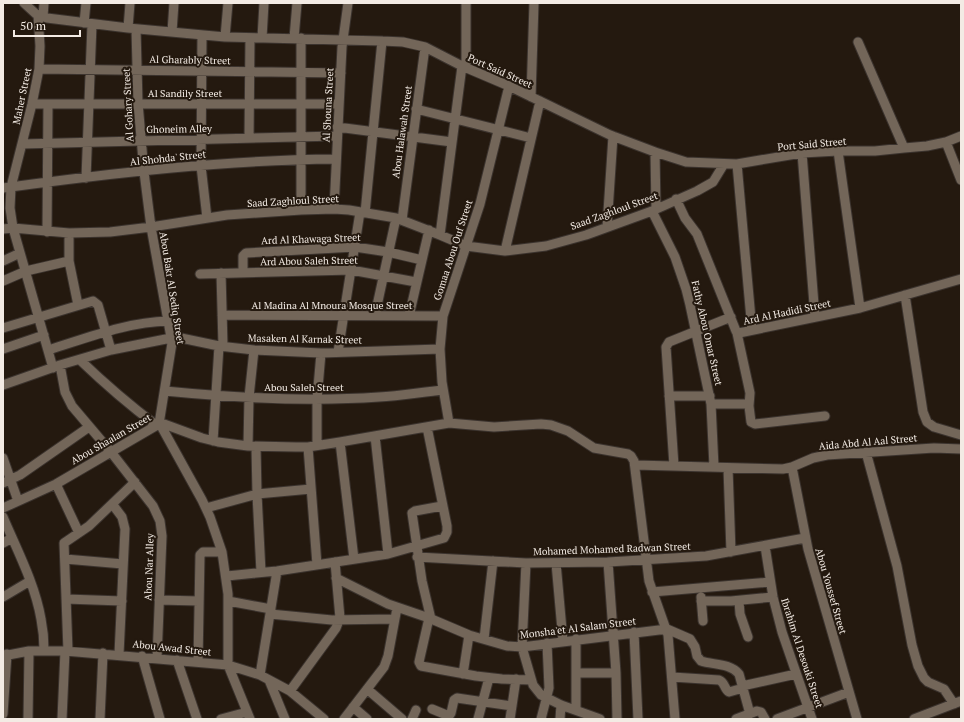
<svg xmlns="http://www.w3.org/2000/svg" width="964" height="722" viewBox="0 0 964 722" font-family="'PT Serif',serif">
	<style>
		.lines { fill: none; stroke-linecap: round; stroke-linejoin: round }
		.minor-casing { stroke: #3b332e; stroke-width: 11 }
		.minor { stroke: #736659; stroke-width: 9 }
		.labels { text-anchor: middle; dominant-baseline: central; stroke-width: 4; stroke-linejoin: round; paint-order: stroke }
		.street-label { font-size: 10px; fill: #f3ebe4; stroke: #24190f }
	</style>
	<rect width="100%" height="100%" fill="#24190f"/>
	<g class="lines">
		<defs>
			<path id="minor" d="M24 3 36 14 47 18 128 28 225 37 382 41 403 42 425 47 462 66 509 86 610 135 655 152 686 162 737 164 802 153 838 151H875L904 148 927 146 946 142 961 136
				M466 3V68
				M38 15 40 46 39 69 32 104 11 187 10 208 13 228 53 368
				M43 17 44 3
				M84 23 86 3
				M128 28 130 3
				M136 29 138 103 144 172 151 227 172 343 159 424
				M172 32 174 3
				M202 35 201 166 207 218
				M225 37 228 3
				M262 38 264 3
				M294 38 297 3
				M858 42 904 148
				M39 69 341 73
				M531 97 534 3
				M32 104H339
				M416 109 531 138
				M337 127 452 142
				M249 138 250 38
				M946 142 961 180
				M22 144 337 136
				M838 151 860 308
				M655 152 656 209
				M802 153 815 317
				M737 164 752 330
				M86 178 92 24
				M3 188C113 173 225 160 336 159
				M676 199 685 218 697 234 736 331 739 333 860 308 961 279
				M334 209 342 47 348 3
				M301 210V38
				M652 211 675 257 686 289 690 305 711 404 714 467
				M365 213 382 41
				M402 220 425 47
				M607 227 613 136
				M3 229 13 228 69 233 110 232 151 227 227 215 301 210 334 209 349 210 396 218 440 235 466 246 505 251 546 246 586 235 652 211 697 191 713 182 724 164
				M47 232 48 104
				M69 233V261L78 305
				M440 235 462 66
				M505 251 540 101
				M3 261 20 253
				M221 273 223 346
				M243 273V256L246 253 355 247 388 252 422 260
				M200 274 351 270 416 282
				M3 281 26 271 69 261
				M905 295 923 412 927 422 934 427 961 435
				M222 315 443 316
				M375 315 396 218
				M409 316 429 230
				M3 328 93 301 98 305 111 350
				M737 333 750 393 749 406
				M3 349 44 335
				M48 350C87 338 127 322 168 321
				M338 352 360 212
				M80 360C105 384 128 404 156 425
				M60 365 65 392 72 406 111 452 153 506 160 521 162 536 157 658
				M3 385 60 365 111 350 171 338H181L219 346 254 350 321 353 440 349
				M165 391C236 398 308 402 379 397 400 396 422 392 443 390
				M669 396H710
				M711 404H746L749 406 751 422 755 424 825 416
				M449 423 442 382 440 349 443 316 480 204 509 86
				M160 424 202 500 210 517 222 552 228 594V665L250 719
				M375 436 388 554
				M213 441 219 346
				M340 442 354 559
				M317 445V399L321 353
				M248 446 249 397 254 350
				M256 447 257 494 261 572
				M308 447 317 565
				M866 452 897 566 912 645 918 666 924 678 928 682 944 689 954 704
				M3 458 18 501
				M635 465 783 469 792 467 813 458 827 455 934 448 961 449
				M674 466 666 347 669 342 731 317
				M792 467 808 549 857 719
				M728 468 731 552
				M3 483 20 475 89 427
				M56 484 79 533
				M113 505 122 517 125 529 119 654
				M3 508 56 484 159 424H164L202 438 218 442 248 446 296 447H308L340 442 449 423 494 427 541 424 551 425 568 431 594 448 628 454 631 456 634 461 649 581 668 635 675 719
				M206 508 257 494 311 489
				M3 517C17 550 35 584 41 619 43 629 44 640 44 650
				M3 543 12 538
				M765 546 773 597 782 632 812 719
				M417 557 526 563 608 562 706 556 805 538
				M65 559 123 564
				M608 562 616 673 617 719
				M526 563 522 647 533 685 541 695 561 705 600 719
				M556 563 563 641
				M227 576 277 571 388 554 444 538 447 532V526L427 427
				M336 578 388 604 429 618 469 635 507 646 522 647 667 629 690 639 695 647 697 656 701 661C713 665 730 663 739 674L750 714
				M652 592 770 582
				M3 597 30 581
				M701 597 703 621
				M66 599 122 601
				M159 600 199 601
				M228 601 271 609
				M701 601H731L773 597
				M739 601 740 614 748 637
				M270 614 332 620 395 619
				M429 618 419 662 421 666 476 676 502 679 531 680
				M431 619 422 581 412 513 415 511 442 506
				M634 632 638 719
				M484 639 493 561
				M68 651 64 543 89 526 135 482
				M3 656 29 651H65L228 665 260 675 290 691 324 719
				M142 656 160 719
				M177 660 197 719
				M198 662 200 555 203 552H222
				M576 673H616
				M463 674 469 635
				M260 675 277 571
				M672 677 719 680C725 682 724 689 729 692L743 688
				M269 680 285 719
				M742 686 796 674
				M367 689 402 719
				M290 691 336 628 340 618 335 562
				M353 707 367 719
				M432 709 449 716 451 713 454 700 457 698 512 706
				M576 710V639
				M3 714 7 654
				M28 719 29 651
				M62 719 65 651
				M100 719 103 653
				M221 719 247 712
				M344 719 384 667 388 656 397 608
				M412 719 416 710
				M478 719 489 678
				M510 719 516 679
				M541 719 549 688 547 643
				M560 719 561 705
				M736 719 757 711 761 712 765 719
				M777 719 849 692
				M914 719 961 701"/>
		</defs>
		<use href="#minor" class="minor-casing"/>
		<use href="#minor" class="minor"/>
	</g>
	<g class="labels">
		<g class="street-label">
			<text transform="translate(190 60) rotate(1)">Al Gharably Street</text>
			<text transform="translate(500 71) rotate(24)">Port Said Street</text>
			<text x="185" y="93">Al Sandily Street</text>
			<text transform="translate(22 96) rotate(-78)">Maher Street</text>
			<text transform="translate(128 105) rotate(-93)">Al Gohary Street</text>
			<text transform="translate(328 105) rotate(-87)">Al Shouna Street</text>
			<text transform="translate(179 129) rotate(-1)">Ghoneim Alley</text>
			<text transform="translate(402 132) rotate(-82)">Abou Halawah Street</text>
			<text transform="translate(812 144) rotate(-5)">Port Said Street</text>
			<text transform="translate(168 158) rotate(-6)">Al Shohda' Street</text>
			<text transform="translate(293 201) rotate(-3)">Saad Zaghloul Street</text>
			<text transform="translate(614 211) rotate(-20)">Saad Zaghloul Street</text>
			<text transform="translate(311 239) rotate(-2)">Ard Al Khawaga Street</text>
			<text transform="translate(453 250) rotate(-72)">Gomaa Abou Ouf Street</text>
			<text transform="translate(309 261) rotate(-1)">Ard Abou Saleh Street</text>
			<text transform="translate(172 288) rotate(81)">Abou Bakr Al Sediq Street</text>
			<text x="332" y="305">Al Madina Al Mnoura Mosque Street</text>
			<text transform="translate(787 312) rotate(-12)">Ard Al Hadidi Street</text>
			<text transform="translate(707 333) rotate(77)">Fathy Abou Omar Street</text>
			<text transform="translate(305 339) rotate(1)">Masaken Al Karnak Street</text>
			<text x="304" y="387">Abou Saleh Street</text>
			<text transform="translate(111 439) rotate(-30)">Abou Shaalan Street</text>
			<text transform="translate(868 442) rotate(-5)">Aida Abd Al Aal Street</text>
			<text transform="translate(612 549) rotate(-2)">Mohamed Mohamed Radwan Street</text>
			<text transform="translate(149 567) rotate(-88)">Abou Nar Alley</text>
			<text transform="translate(831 591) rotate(74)">Abou Youssef Street</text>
			<text transform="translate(578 628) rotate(-7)">Monsha'et Al Salam Street</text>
			<text transform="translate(172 648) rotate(6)">Abou Awad Street</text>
			<text transform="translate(802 653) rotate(72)">Ibrahim Al Desouki Street</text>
		</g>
	</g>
	<rect width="964" height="722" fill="none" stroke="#f3ebe4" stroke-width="8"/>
	<path d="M14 30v6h66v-6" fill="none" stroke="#f3ebe4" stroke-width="2"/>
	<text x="20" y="30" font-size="12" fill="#f3ebe4" stroke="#24190f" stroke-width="3" paint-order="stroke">50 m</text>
</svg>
